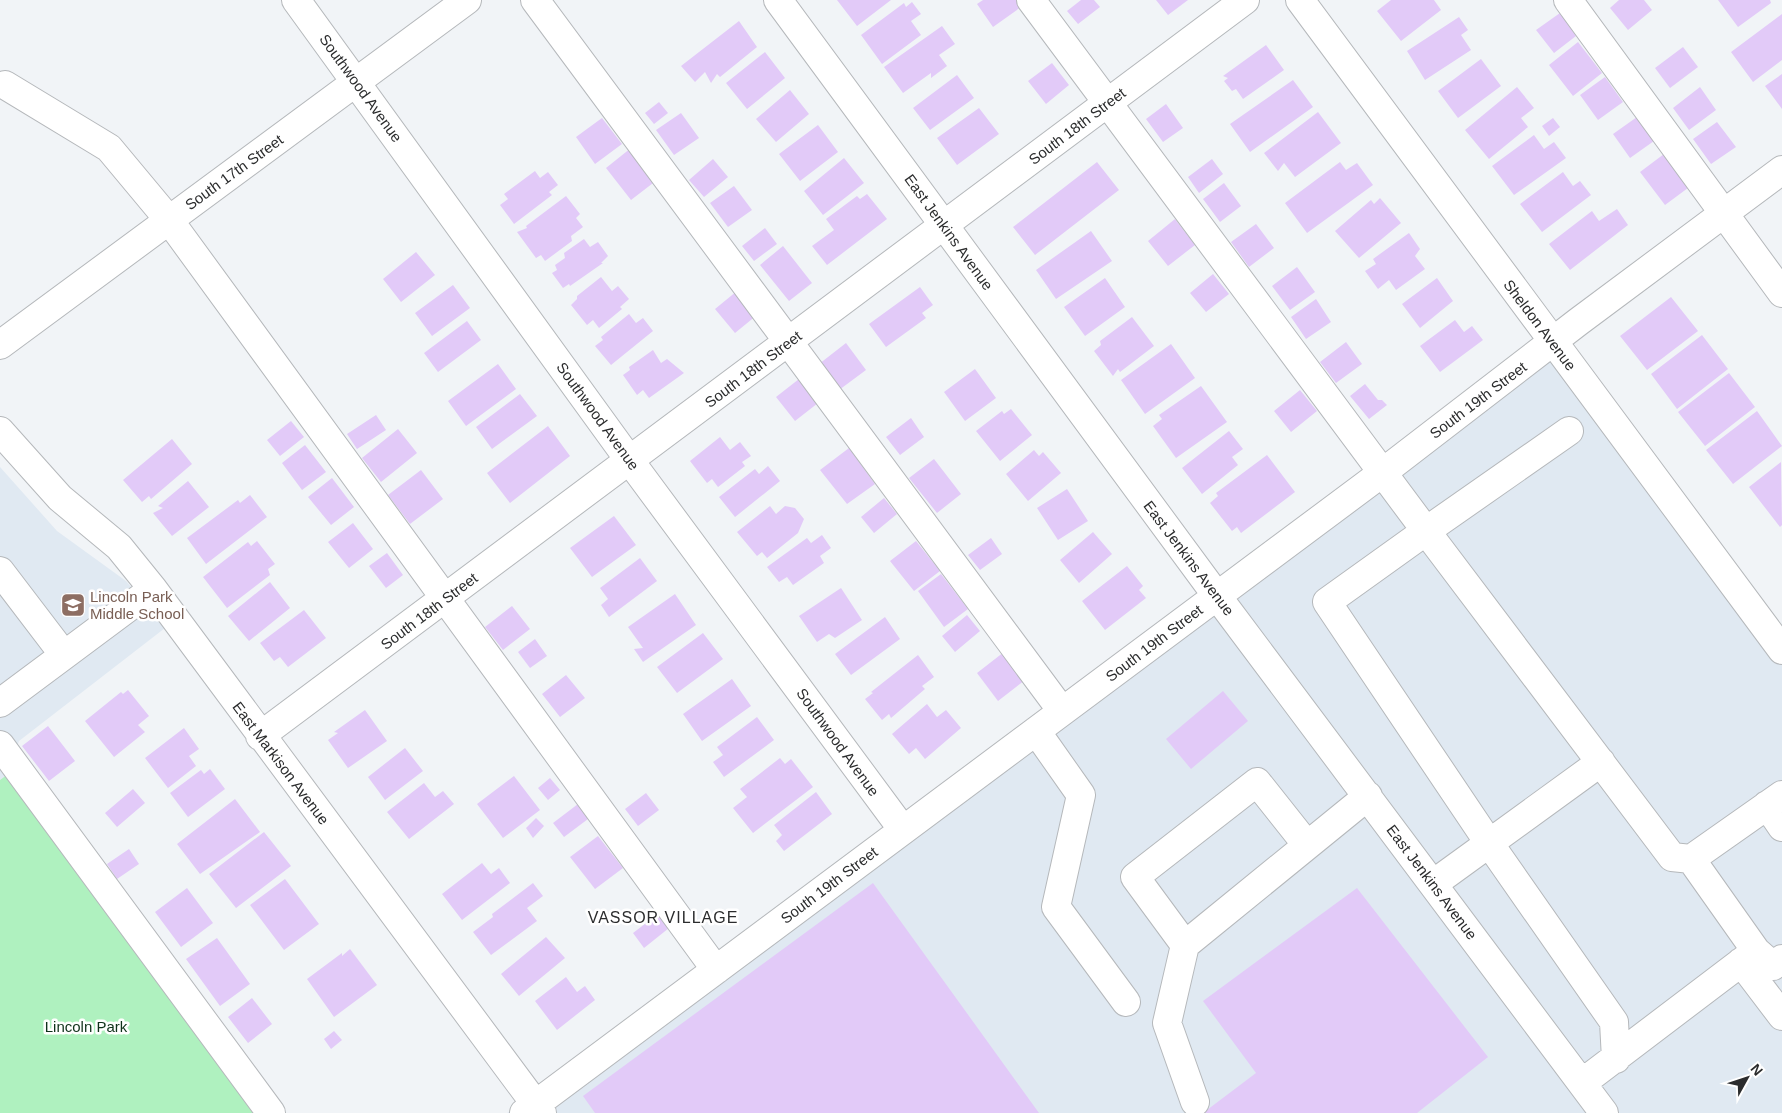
<svg xmlns="http://www.w3.org/2000/svg" width="1782" height="1113" viewBox="0 0 1782 1113" font-family="Helvetica,sans-serif">
	<style>
		.built { fill: #e0e9f2 }
		.green { fill: #aff1bf }
		.building { fill: #e2caf8 }
		.lines { fill: none; stroke-linecap: round; stroke-linejoin: round }
		.minor-casing { stroke: #b5b8bb; stroke-width: 30 }
		.minor { stroke: #fff; stroke-width: 28 }
		.labels { text-anchor: middle; dominant-baseline: central; stroke-width: 5; stroke-linejoin: round; paint-order: stroke }
		.street-label { font-size: 15px; fill: #2b2c2d; stroke: #fff }
		.education-label { font-size: 15px; fill: #785e54; stroke: #fff; text-anchor: start }
		.park-label { font-size: 15px; fill: #0f311a; stroke: #fff }
		.neighbourhood-label { font-size: 16px; letter-spacing: 1px; fill: #2b2c2d; stroke: #fff }
	</style>
	<rect width="100%" height="100%" fill="#f1f4f7"/>
	<path class="built" d="M1552 336 1782 643V1113H507L536 1098Z
		M0 467 57 531 126 581 165 628 19 741 8 774 0 780Z"/>
	<path class="green" d="M8 774 259 1113H0V780Z"/>
	<path class="building" d="M837 0H891L857 26Z
		M983 0H1017L1021 7 993 27 977 4Z
		M1081 0H1094L1100 7 1078 24 1067 11Z
		M1156 0H1188L1168 15Z
		M1391 0H1434L1441 10 1401 41 1377 11Z
		M1619 0H1644L1652 10 1628 30 1610 8Z
		M1718 0H1770L1771 3 1738 27Z
		M912 2 921 14 911 21 921 35 882 64 861 35 904 3 906 7Z
		M1560 13 1576 36 1554 53 1536 30Z
		M1782 14V60L1753 82 1731 52Z
		M1459 17 1468 30 1461 35 1471 50 1425 80 1407 51Z
		M739 21 757 47 720 77 717 74 711 83 705 72 695 82 681 66Z
		M942 26 955 44 939 55 947 66 931 78V73L903 93 884 67Z
		M1578 42 1602 73 1573 96 1549 65Z
		M1266 45 1284 70 1243 99 1236 89 1232 91 1224 81 1228 78 1223 76Z
		M1683 47 1698 67 1670 88 1655 68Z
		M765 52 785 78 747 109 726 83Z
		M1481 59 1501 86 1458 118 1438 91Z
		M1052 63 1069 85 1046 104 1028 81Z
		M1782 74V109L1765 86Z
		M957 75 974 98 930 130 913 108Z
		M1605 77 1623 102 1598 120 1580 95Z
		M1293 80 1313 107 1250 152 1230 124Z
		M1517 87 1534 108 1521 118 1528 127 1489 159 1465 130Z
		M1700 87 1716 110 1689 130 1673 108Z
		M790 90 809 114 776 142 756 119Z
		M659 102 668 113 654 124 645 113Z
		M1166 104 1183 128 1163 142 1146 119Z
		M979 108 999 134 957 165 937 138Z
		M1318 112 1341 143 1295 177 1284 163 1278 171 1264 153Z
		M681 113 699 138 674 155 656 130Z
		M1637 117 1654 141 1630 158 1613 134Z
		M602 118 622 144 595 164 576 137Z
		M1553 118 1560 127 1549 136 1542 126Z
		M1717 122 1736 147 1711 164 1693 139Z
		M818 125 838 152 800 181 779 154Z
		M1534 135 1544 149 1554 142 1566 158 1514 195 1492 166Z
		M631 148 657 180 631 200 606 168Z
		M1668 151 1692 185 1665 205 1640 172Z
		M844 158 864 183 823 215 804 191Z
		M713 159 728 177 704 197 689 180Z
		M1212 159 1223 174 1199 193 1188 177Z
		M1097 162 1119 190 1035 255 1013 227Z
		M1340 162 1346 170 1357 163 1373 185 1307 233 1285 203Z
		M535 171 540 178 548 172 558 185 549 192 552 195 514 224 500 205 508 199 504 194Z
		M1563 172 1573 186 1580 181 1591 195 1542 232 1520 204Z
		M1224 183 1241 206 1220 222 1203 199Z
		M734 186 752 210 728 227 710 203Z
		M867 194 887 219 827 265 812 246 834 230 826 219 857 196 860 199Z
		M566 196 580 214 576 218 583 227 571 236 572 241 545 261 541 255 536 258 517 232 527 228 526 226Z
		M1380 198 1401 223 1359 258 1335 231 1371 200 1374 204Z
		M1617 209 1628 225 1570 270 1549 244 1592 211 1599 221Z
		M1175 219 1195 245 1168 266 1148 241Z
		M1256 224 1274 248 1249 267 1231 242Z
		M765 228 777 244 754 261 742 246Z
		M1091 231 1112 261 1056 299 1036 270Z
		M1409 233 1420 249 1415 256 1425 269 1396 290 1389 280 1378 289 1365 271 1376 264 1373 259Z
		M584 239 590 247 598 242 608 256 601 263H603L570 286 569 284 563 288 552 273 557 270 555 265 565 258 564 253Z
		M783 246 812 283 789 301 760 265Z
		M416 252 435 275 401 302 383 279Z
		M1297 267 1315 292 1290 310 1272 286Z
		M1213 274 1229 294 1206 312 1190 293Z
		M601 277 612 291 618 286 629 299 620 307 622 309 599 328 593 320 587 325 571 305 577 299V296Z
		M1105 278 1125 307 1085 336 1064 307Z
		M1437 278 1453 301 1420 328 1402 304Z
		M453 285 470 308 432 336 415 313Z
		M920 287 933 305 922 313 926 318 886 347 869 324Z
		M737 291 757 315 735 333 715 309Z
		M1671 297 1698 331 1647 370 1620 336Z
		M1316 299 1331 322 1306 339 1291 317Z
		M629 314 636 323 643 318 653 331 611 365 595 346 603 340 601 337Z
		M1132 317 1154 346 1120 372 1118 369 1113 376 1094 351 1101 345 1100 341Z
		M1455 320 1464 332 1472 326 1483 340 1440 372 1420 346Z
		M467 321 481 340 438 372 424 353Z
		M1702 335 1728 369 1677 409 1651 374Z
		M1346 342 1362 364 1336 383 1320 362Z
		M846 343 866 370 839 390 819 364Z
		M1171 344 1195 378 1145 414 1121 380Z
		M653 350 661 363 667 359 684 373 649 398 643 390 637 395 623 375 630 370 629 367Z
		M498 364 516 389 466 426 448 401Z
		M975 369 996 398 965 421 944 392Z
		M1729 373 1755 407 1705 446 1678 412Z
		M799 379 818 403 795 421 776 397Z
		M1365 384 1378 400H1382L1387 405 1369 419 1350 396Z
		M1201 386 1227 422 1176 458 1153 426 1162 419 1159 415Z
		M1300 390 1317 411 1291 432 1274 411Z
		M520 394 537 416 492 449 476 427Z
		M1011 409 1032 435 1000 461 976 431 1002 411 1004 414Z
		M1757 411 1782 446 1733 484 1706 450Z
		M376 415 386 430 357 449 347 434Z
		M911 418 924 437 900 455 886 437Z
		M291 421 304 437 280 456 267 440Z
		M548 426 570 456 510 503 487 473Z
		M398 429 417 453 381 482 362 458Z
		M1229 431 1243 449 1232 457 1238 465 1202 494 1182 468Z
		M720 437 730 450 740 442 751 456 742 462 745 466 718 487 712 479 707 483 690 461Z
		M172 439 192 464 151 499 149 496 142 502 123 480Z
		M305 445 326 472 302 490 282 463Z
		M849 448 875 484 847 504 820 470Z
		M1034 450 1039 456 1043 452 1061 473 1028 501 1006 474Z
		M1267 455 1295 492 1241 533 1237 527 1232 531 1210 503 1218 496 1216 493Z
		M934 459 961 494 937 513 909 478Z
		M1781 462 1782 525 1780 527 1749 487Z
		M768 466 780 481 735 517 719 497 755 469 759 474Z
		M421 470 443 499 410 524 388 495Z
		M332 478 354 507 331 525 308 497Z
		M188 481 209 507 172 536 153 513 163 508 158 506Z
		M1067 489 1088 521 1058 540 1037 508Z
		M250 495 267 517 206 564 187 538 238 500 240 503Z
		M884 498 897 514 874 533 861 517Z
		M770 506 776 514 785 506 795 508 804 519 798 533 767 558 762 552 757 556 737 532Z
		M614 516 636 545 592 577 570 548Z
		M353 523 373 549 349 568 328 542Z
		M1093 532 1112 554 1079 583 1060 560Z
		M822 535 831 548 820 556 824 563 793 585 787 577 779 582 767 567 807 538 811 543Z
		M991 538 1002 554 980 570 968 555Z
		M257 541 275 564 268 569 270 575 227 608 203 577 248 542 251 546Z
		M916 541 940 571 914 591 890 561Z
		M387 553 403 575 386 588 369 566Z
		M640 558 657 581 609 617 601 605 608 599 600 588Z
		M1127 566 1143 586 1139 590 1146 598 1105 630 1082 601Z
		M941 574 968 609 944 627 918 591Z
		M270 582 290 608 249 641 228 616Z
		M841 588 862 620 835 638 829 634 817 642 799 616Z
		M675 594 696 625 643 662 634 649 643 648 628 627Z
		M512 606 530 629 503 650 485 627Z
		M304 610 326 638 288 667 280 657 274 661 260 643Z
		M967 615 980 631 955 652 942 636Z
		M885 617 900 639 851 675 835 654Z
		M703 633 723 659 677 693 657 667Z
		M535 639 547 656 530 668 518 652Z
		M1004 652 1025 680 998 701 977 673Z
		M918 655 934 677 922 686 925 689 891 718 889 714 882 720 865 699 873 693 871 692Z
		M566 675 585 698 560 717 542 694Z
		M732 679 751 706 702 741 683 714Z
		M128 690 149 716 138 725 145 732 114 757 85 721 121 692 123 694Z
		M1223 691 1248 721 1191 769 1166 739Z
		M927 704 937 717 946 710 961 728 925 759 916 748 909 754 892 734Z
		M365 710 387 741 348 768 328 740 338 733 334 732Z
		M757 717 774 740 724 777 713 762 723 755 717 747Z
		M48 726 75 761 49 781 22 746Z
		M184 728 199 749 189 756 196 766 168 788 145 758Z
		M405 748 423 771 385 800 368 777Z
		M780 758 785 764 791 759 813 787 753 833 733 808 747 797 740 789Z
		M210 769 225 789 188 817 170 793 201 770 204 774Z
		M514 776 540 810 503 838 477 804Z
		M550 778 560 790 548 800 538 788Z
		M424 783 435 797 443 791 454 804 409 839 387 812Z
		M133 789 145 803 117 827 105 813Z
		M816 792 832 814 784 851 776 841 782 835 774 825Z
		M646 793 659 810 638 826 625 809Z
		M235 799 260 832 200 874 177 844Z
		M578 804 588 819 564 837 553 823Z
		M536 818 544 826 533 838 526 828Z
		M264 832 291 866 236 908 209 874Z
		M598 836 623 868 595 889 570 857Z
		M129 849 139 864 117 879 107 864Z
		M482 863 491 874 499 868 510 883 462 920 442 894Z
		M285 879 319 924 284 950 250 905Z
		M533 883 543 896 527 908 537 921 491 955 473 932 493 917 492 914Z
		M873 883 1039 1113H595L583 1096Z
		M187 888 213 923 181 947 155 912Z
		M1357 888 1488 1057 1417 1113H1203L1256 1073 1203 1001Z
		M658 914 669 928 644 948 633 933Z
		M546 937 565 958 519 996 501 974Z
		M217 938 250 984 220 1006 186 959Z
		M350 949 377 985 334 1017 307 979 342 953V956Z
		M566 977 577 992 585 986 595 1000 557 1030 535 1001Z
		M252 998 272 1024 248 1043 228 1017Z
		M334 1031 342 1040 331 1049 324 1039Z"/>
	<g class="lines">
		<defs>
			<path id="minor" d="M296 0 630 461 903 830
				M535 0 1062 711
				M778 0 1217 596 1604 1113
				M1031 0 1426 531 1569 431
				M1300 0 1782 650
				M1568 0 1782 293
				M5 85 109 148 169 220 716 970
				M0 345 467 0
				M0 431 60 498 119 547 153 589 542 1113
				M0 571 64 655
				M0 703 153 589
				M1036 731 1081 795 1056 907 1126 1002
				M260 736 1245 0
				M0 745 271 1113
				M1782 795 1691 859 1756 951 1773 966 1782 959
				M1767 805 1782 827
				M1307 845 1257 782 1135 877 1185 945 1368 796
				M1433 884 1601 762
				M1185 945 1167 1023 1195 1102
				M1741 962 1782 1016
				M1616 1059 1614 1022 1489 843 1327 602 1426 531 1672 857 1691 859
				M1582 1083 1756 951
				M524 1113 1382 473 1578 322 1782 170"/>
		</defs>
		<use href="#minor" class="minor-casing"/>
		<use href="#minor" class="minor"/>
	</g>
	<defs>
		<symbol id="school-square" viewBox="-11 -11 22 22"><rect x="-9" y="-9" width="18" height="18" rx="4" fill="#8d6e63" stroke="#fff"/><path d="M0-5L7-2L0 1L-7-2ZM-4 1L0 2.5L4 1V4Q0 6-4 4Z" fill="#fff"/></symbol>
	</defs>
	<g fill-rule="evenodd">
		<use href="#school-square" x="59" y="591" width="28" height="28"/>
	</g>
	<g class="labels">
		<g class="street-label">
			<text transform="translate(361 88) rotate(54)">Southwood Avenue</text>
			<text transform="translate(1077 126) rotate(-37)">South 18th Street</text>
			<text transform="translate(234 172) rotate(-36)">South 17th Street</text>
			<text transform="translate(949 232) rotate(54)">East Jenkins Avenue</text>
			<text transform="translate(1540 325) rotate(53)">Sheldon Avenue</text>
			<text transform="translate(753 369) rotate(-37)">South 18th Street</text>
			<text transform="translate(1478 400) rotate(-37)">South 19th Street</text>
			<text transform="translate(598 416) rotate(54)">Southwood Avenue</text>
			<text transform="translate(1189 558) rotate(53)">East Jenkins Avenue</text>
			<text transform="translate(429 611) rotate(-37)">South 18th Street</text>
			<text transform="translate(1154 643) rotate(-37)">South 19th Street</text>
			<text transform="translate(838 742) rotate(54)">Southwood Avenue</text>
			<text transform="translate(281 763) rotate(53)">East Markison Avenue</text>
			<text transform="translate(1432 882) rotate(53)">East Jenkins Avenue</text>
			<text transform="translate(829 885) rotate(-37)">South 19th Street</text>
		</g>
		<g class="education-label">
			<text x="90" y="596">Lincoln Park<tspan x="90" dy="17">Middle School</tspan></text>
		</g>
		<g class="park-label">
			<text x="86" y="1026">Lincoln Park</text>
		</g>
		<g class="neighbourhood-label">
			<text x="663" y="917">VASSOR VILLAGE</text>
		</g>
	</g>
	<g transform="translate(1747 1078) rotate(50)" stroke="#ffffff" stroke-width="4" paint-order="stroke">
	<path d="M0-4L9 19L0 12L-9 19Z" fill="#2b2c2d"/>
	<text y="-8" font-size="14" font-weight="bold" text-anchor="middle" fill="#2b2c2d">N</text>
	</g>
</svg>
